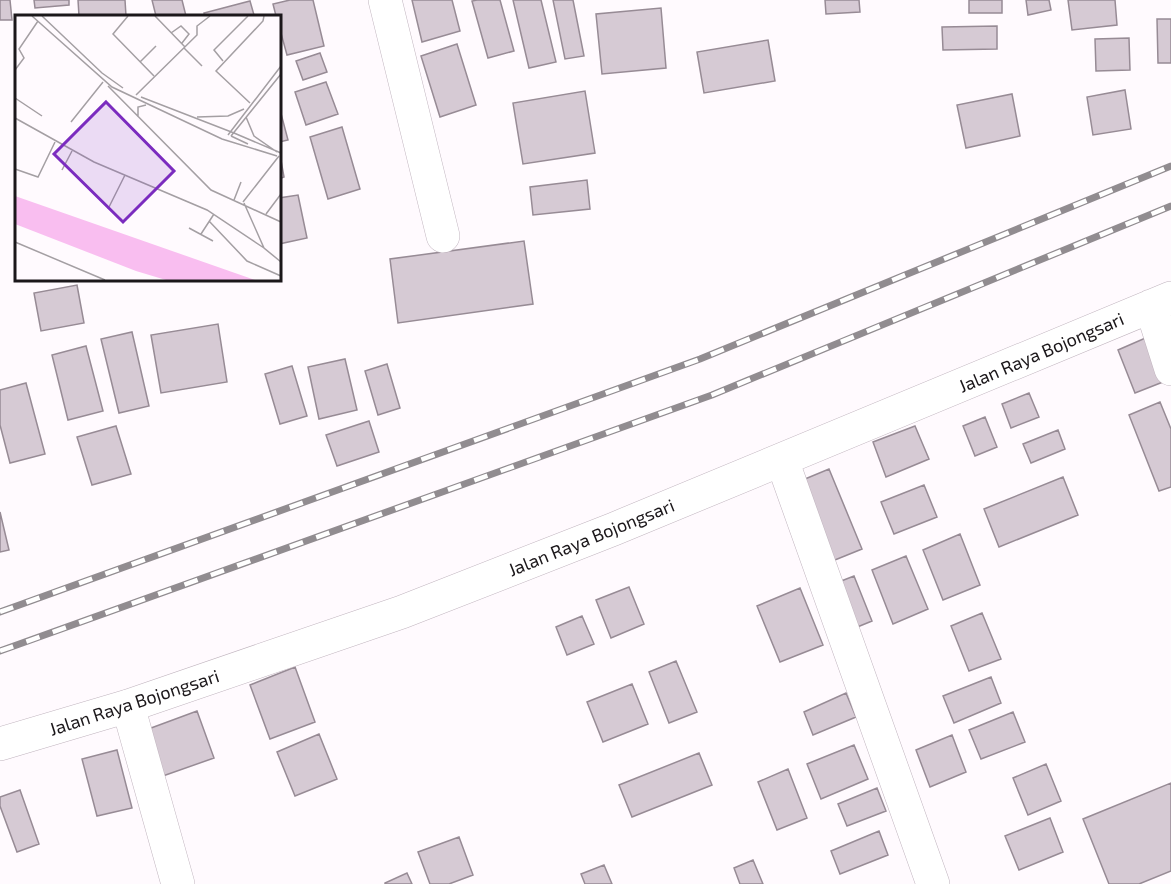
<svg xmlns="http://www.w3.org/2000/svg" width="1171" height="884" viewBox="0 0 1171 884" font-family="'Exo 2',sans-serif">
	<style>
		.building { fill: #d6cad4; stroke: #978b95; stroke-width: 1.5 }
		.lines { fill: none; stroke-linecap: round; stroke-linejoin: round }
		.minor-casing { stroke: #c1b5bf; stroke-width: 34 }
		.minor { stroke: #fff; stroke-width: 33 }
		.rail-casing { stroke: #918c90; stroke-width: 7 }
		.rail { stroke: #fff; stroke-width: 4.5; stroke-dasharray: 14; stroke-linecap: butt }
		.labels { text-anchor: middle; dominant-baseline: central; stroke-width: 6; stroke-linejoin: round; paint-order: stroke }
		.street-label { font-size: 18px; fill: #1b171a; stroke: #fff }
		.inset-road { fill: none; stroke: #a49fa3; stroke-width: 1.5 }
		.view { fill: #7b2cbf; fill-opacity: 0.15; stroke: #7b2cbf; stroke-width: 3 }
		.inset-edge { fill: none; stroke: #1b171a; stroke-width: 3 }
	</style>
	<rect width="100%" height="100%" fill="#fffafe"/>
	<path class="building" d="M0 0H10L12 20H0Z
		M34 0H69V5L35 8Z
		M78 0H125L126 16H79Z
		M152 0H182L186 16H156Z
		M290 0H313L324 46 287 55 279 26V16H276L273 4Z
		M412 0H452L460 31 422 42Z
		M477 0H500L514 51 488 58 472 1Z
		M513 0H541L556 62 529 68Z
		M553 0H573L584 56 565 59Z
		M825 0H859L860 12 826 14Z
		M969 0H1002V13H969Z
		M1026 0H1049L1051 10 1028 15Z
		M1068 0H1115L1117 25 1072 30Z
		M250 1 254 15 205 16 204 13Z
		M661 8 666 68 602 74 596 14Z
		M1157 19H1171V63H1158Z
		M997 26V49L943 50 942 27Z
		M1129 38 1130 70 1096 71 1095 39Z
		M768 40 775 81 704 93 697 52Z
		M457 44 476 105 440 117 421 56Z
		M320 53 327 72 303 80 296 61Z
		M326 82 338 114 306 125 295 92Z
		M1125 90 1131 129 1093 135 1087 97Z
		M585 91 595 153 523 164 513 103Z
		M1012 94 1020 136 966 148 957 105Z
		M279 106 288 140 279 142Z
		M342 127 360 189 328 199 310 137Z
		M280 155 284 177 279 179V156Z
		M587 180 590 209 533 215 530 187Z
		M298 195 307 238 279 244V198Z
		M524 241 533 304 398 323 390 259Z
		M77 285 84 323 41 331 34 293Z
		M218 324 227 382 161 393 151 335Z
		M132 332 149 406 119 413 101 339Z
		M1150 336 1168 380 1135 393 1118 350Z
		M86 346 103 411 68 420 52 355Z
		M345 359 357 410 319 419 308 367Z
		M387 364 400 408 378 415 365 371Z
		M292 366 307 416 280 424 265 374Z
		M26 383 45 454 10 463 0 425V390Z
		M1029 393 1039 417 1011 428 1002 404Z
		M1160 402 1171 429V487L1159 491 1129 415Z
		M985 417 997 447 975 456 963 426Z
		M369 421 379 452 337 466 326 435Z
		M116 426 131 474 92 485 77 437Z
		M915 426 929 459 886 477 873 442Z
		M1058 430 1065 449 1031 463 1023 444Z
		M829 469 862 549 825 564 793 484Z
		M1063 477 1078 515 999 547 984 509Z
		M924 485 937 517 894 534 881 502Z
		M0 512 9 550 0 552Z
		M960 534 980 585 943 600 923 550Z
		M906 556 928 609 893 624 872 570Z
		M854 576 872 621 850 630 831 585Z
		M629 587 644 624 611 638 596 600Z
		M800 588 823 645 780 662 757 606Z
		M982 613 1001 659 969 671 951 626Z
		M582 616 594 644 567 655 556 627Z
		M676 661 697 712 669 723 649 672Z
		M295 667 315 722 270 739 250 685Z
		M991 677 1001 703 954 723 943 696Z
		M632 684 648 724 603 742 587 702Z
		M846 693 856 717 813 735 804 712Z
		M197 711 214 758 160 777 143 731Z
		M1013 712 1025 742 981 759 969 730Z
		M319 734 337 779 295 796 277 752Z
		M952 735 966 772 930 787 916 750Z
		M854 745 868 779 821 799 807 764Z
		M117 750 132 808 97 816 82 759Z
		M699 753 712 785 632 817 619 785Z
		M1046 764 1061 801 1028 815 1013 778Z
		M788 769 807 818 777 830 758 782Z
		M1171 783V871L1139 884H1109L1083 819Z
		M877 788 886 811 847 826 838 804Z
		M20 790 39 844 17 852 0 806V797Z
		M1050 818 1063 852 1019 870 1005 836Z
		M879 831 888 855 840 874 831 851Z
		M459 837 473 875 449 884H430L418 852Z
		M753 860 763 884H740L734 868Z
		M604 865 612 884H585L581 874Z
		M407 873 412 884H385V883Z"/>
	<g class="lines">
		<defs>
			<path id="minor" d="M385 0 443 236
				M1151 306 1171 369
				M782 460 933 884
				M128 706 178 884
				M0 744 128 706 402 612 614 529 1171 298"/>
		</defs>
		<use href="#minor" class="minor-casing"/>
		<use href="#minor" class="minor"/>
		<defs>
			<path id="rail" d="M0 612 700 359 1171 166
				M0 651 712 395 1171 206"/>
		</defs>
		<use href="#rail" class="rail-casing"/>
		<use href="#rail" class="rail"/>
	</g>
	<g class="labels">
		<g class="street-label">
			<text transform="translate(1041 352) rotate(-23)">Jalan Raya Bojongsari</text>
			<text transform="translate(591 537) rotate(-22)">Jalan Raya Bojongsari</text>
			<text transform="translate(134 702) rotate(-18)">Jalan Raya Bojongsari</text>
		</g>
	</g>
	<g transform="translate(15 15)">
		<rect width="266" height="266" fill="#fffafe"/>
		<path d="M0 181 240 265H151L121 256 0 209Z" fill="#f9bef0"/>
		<path class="inset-road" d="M17 1 97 72 207 124 262 141M27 1 87 58 108 73M113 1 98 19 139 61M140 1 170 32M156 18 166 11 174 19 167 28M169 33 187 51M208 46 199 35 233 1M125 47 141 31M0 55 9 43 4 34 23 6M93 71 196 175 266 207M121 80 182 20V11L195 1M126 82 219 118M0 83 27 101M235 88 201 56 248 6 249 1M123 102V92L131 90M182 102 213 101 229 94M231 102 239 121 262 137M0 103 79 147 192 195 249 233M56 107 88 67M219 118 266 138M213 120 266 51M216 121 233 129M216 121 266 59M0 154 23 162 40 127M47 155 57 136M219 185 226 167M228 187 264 141M229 188 249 233 266 247M93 194 110 160M251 199 266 179M194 206 232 246 266 261M174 213 198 226M186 219 199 199M0 227 90 265"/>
		<path class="view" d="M91 87 159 156 108 207 39 139Z"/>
		<rect width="266" height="266" class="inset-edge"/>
	</g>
</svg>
